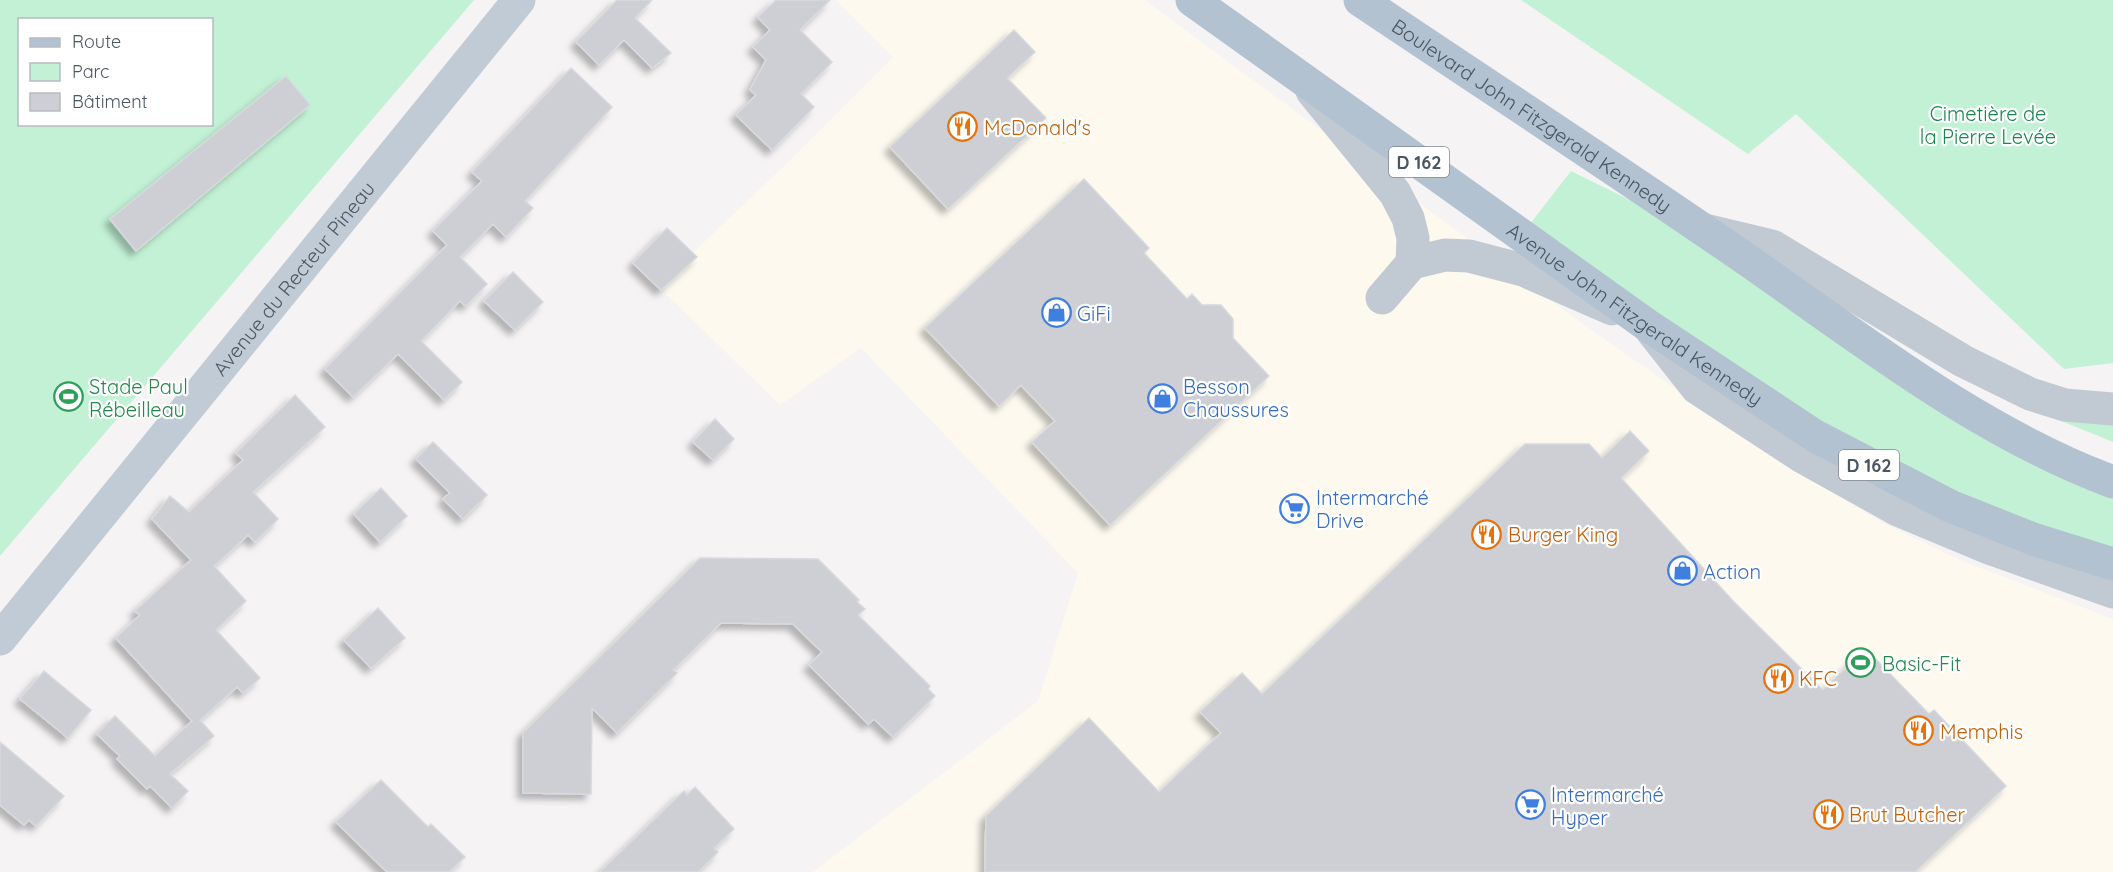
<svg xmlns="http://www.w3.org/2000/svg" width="2113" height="872" viewBox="0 0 2113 872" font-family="Quicksand,sans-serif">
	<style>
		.commercial { fill: #fdf9ef }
		.green { fill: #c3f1d5; fill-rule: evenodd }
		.building { fill: #cdcfd5; stroke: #d7d9de; stroke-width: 1.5; filter: url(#shadow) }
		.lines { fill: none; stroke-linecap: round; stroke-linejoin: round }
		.minor { stroke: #c1cad2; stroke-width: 33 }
		.tertiary { stroke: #c1cad2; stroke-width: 33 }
		.secondary { stroke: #c1cbd6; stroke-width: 33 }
		.primary { stroke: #b3c2d1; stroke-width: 33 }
		.labels { text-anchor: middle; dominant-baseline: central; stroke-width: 4.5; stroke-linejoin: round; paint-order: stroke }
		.shield { fill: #fff; stroke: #808990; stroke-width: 1.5 }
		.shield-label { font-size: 18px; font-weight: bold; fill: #4a5661 }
		.park-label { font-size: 20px; fill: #17864f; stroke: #fff }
		.street-label { font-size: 20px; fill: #4a5661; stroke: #fff }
		.food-label { font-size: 20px; fill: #c56008; stroke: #fff; text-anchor: start }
		.shop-label { font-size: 20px; fill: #366cbe; stroke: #fff; text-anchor: start }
		.leisure-label { font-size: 20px; fill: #27864d; stroke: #fff; text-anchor: start }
	</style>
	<defs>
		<filter id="shadow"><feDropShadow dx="-5.5" dy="5.5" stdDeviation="3" flood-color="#0004"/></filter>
	</defs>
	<rect width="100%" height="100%" fill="#f5f3f3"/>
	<path class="commercial" d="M836 0H1145L1583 324 1772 456 1883 523 1960 560 2113 619V872H813L1038 701 1078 573 861 348 780 405 658 286 784 166 893 57Z"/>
	<path class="green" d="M0 0H474L0 556ZM20 20H212V124H20Z
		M1521 0H2113V363L2064 369 1796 114 1748 154Z
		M1571 171 1646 208 2113 496V551L2065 536 1929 482 1777 396 1530 224Z
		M2054 418 2113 419V442Z"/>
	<path class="building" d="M617 0H652L635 18 671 53 652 68 624 40 599 65 576 42Z
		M776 0H830L800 30 832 62 801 94 814 107 772 150 736 115 756 95 750 90 766 60 753 47 770 30 758 17Z
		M1014 30 1035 52 1007 78 1046 118 948 209 890 147Z
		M571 68 612 107 525 201 533 208 506 237 493 224 460 257 487 284 466 306 460 301 421 341 462 382 444 400 398 354 353 397 325 369 447 245 433 231 482 181 472 172Z
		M286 76 310 105 136 251 110 219Z
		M1084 179 1149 248 1144 253 1187 299 1192 294 1202 305H1221L1233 319V338L1269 376 1110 525 1032 442 1055 421 1021 385 999 406 925 328Z
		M667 228 697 257 661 290 633 263Z
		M513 272 543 302 515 330 484 301Z
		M295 395 325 427 253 492 278 519 255 542 248 535 214 566 246 601 216 630 260 678 243 693 237 687 200 720 214 736 170 774 188 791 172 808 150 786 147 789 117 759 120 756 97 734 115 716 155 756 192 721 116 638 140 615 135 611 191 560 152 519 170 496 189 512 243 460 236 453Z
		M715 419 734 439 713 460 693 442Z
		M1630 431 1649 451 1621 478 1734 602 1823 690 1866 649 1929 714 1934 710 2006 786 1915 872H985L986 816 1089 718 1159 792 1221 733 1200 712 1242 673 1262 694 1525 444H1589L1602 458Z
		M433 442 487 495 463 519 443 499 450 493 416 459Z
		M381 488 407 516 380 542 354 514Z
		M700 558 818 559 859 600 857 602 865 609 858 615 930 686 928 689 935 696 893 737 874 719 868 724 809 665 822 652 793 624 721 623 673 670 677 673 617 733 592 708 591 794 523 793V733Z
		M378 608 405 638 371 668 344 640Z
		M44 671 91 710 68 738 20 699Z
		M0 742 64 796 36 826 29 820 24 825 0 805Z
		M381 780 428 827 431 824 465 857 449 872H387L336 822Z
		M695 787 734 829 714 848 718 852 698 872H600L684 791 687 795Z"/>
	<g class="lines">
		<path class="minor" d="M1312 91 1395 193 1408 218 1413 238 1412 263
			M1382 298 1412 263 1445 255 1469 256 1523 270 1612 309"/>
		<path class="tertiary" d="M1705 230 1772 246 1963 361 2030 394 2065 405 2113 409
			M1652 331 1697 388 1801 456 1898 510 1989 548 2113 592"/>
		<path class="secondary" id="s1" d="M0 639 519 0"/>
		<g class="primary">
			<path id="s2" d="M1192 0 1647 325 1815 436 1950 506 2033 539 2113 564"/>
			<path id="s3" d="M1360 0C1488 86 1617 170 1743 257 1861 339 1977 431 2113 482"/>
		</g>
	</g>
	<defs>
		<symbol id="restaurant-ring" viewBox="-11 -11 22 22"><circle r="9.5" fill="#fff" stroke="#e8710a" stroke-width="1.5"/><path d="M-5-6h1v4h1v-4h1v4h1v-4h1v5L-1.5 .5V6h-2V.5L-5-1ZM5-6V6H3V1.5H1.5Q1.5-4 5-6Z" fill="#e8710a"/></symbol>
		<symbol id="shop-ring" viewBox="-11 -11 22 22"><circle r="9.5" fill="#fff" stroke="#3f7fe0" stroke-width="1.5"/><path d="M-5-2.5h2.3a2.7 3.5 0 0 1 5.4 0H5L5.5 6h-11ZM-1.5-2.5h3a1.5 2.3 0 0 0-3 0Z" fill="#3f7fe0"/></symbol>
		<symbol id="stadium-ring" viewBox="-11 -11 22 22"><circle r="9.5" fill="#fff" stroke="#2e9e5b" stroke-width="1.5"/><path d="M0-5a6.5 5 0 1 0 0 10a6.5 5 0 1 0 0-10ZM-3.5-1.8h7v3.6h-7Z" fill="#2e9e5b"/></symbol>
		<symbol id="supermarket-ring" viewBox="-11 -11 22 22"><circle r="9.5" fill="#fff" stroke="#3f7fe0" stroke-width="1.5"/><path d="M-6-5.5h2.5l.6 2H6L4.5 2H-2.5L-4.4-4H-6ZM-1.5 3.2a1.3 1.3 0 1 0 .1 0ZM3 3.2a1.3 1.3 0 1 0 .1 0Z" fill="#3f7fe0"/></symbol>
	</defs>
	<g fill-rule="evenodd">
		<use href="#restaurant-ring" x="946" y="110" width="33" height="33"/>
		<use href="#shop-ring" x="1040" y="296" width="33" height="33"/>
		<use href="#stadium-ring" x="52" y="380" width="33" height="33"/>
		<use href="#shop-ring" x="1146" y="382" width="33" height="33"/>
		<use href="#supermarket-ring" x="1278" y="492" width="33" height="33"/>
		<use href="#restaurant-ring" x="1470" y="518" width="33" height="33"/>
		<use href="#shop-ring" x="1666" y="554" width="33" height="33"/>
		<use href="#stadium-ring" x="1844" y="646" width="33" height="33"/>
		<use href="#restaurant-ring" x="1762" y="662" width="33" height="33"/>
		<use href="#restaurant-ring" x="1902" y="714" width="33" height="33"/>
		<use href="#supermarket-ring" x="1514" y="788" width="33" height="33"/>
		<use href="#restaurant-ring" x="1812" y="798" width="33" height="33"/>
	</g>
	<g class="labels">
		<g class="shield">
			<rect x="1389" y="147" width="60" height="30" rx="4.5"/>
			<rect x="1839" y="450" width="60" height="30" rx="4.5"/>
		</g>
		<g class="shield-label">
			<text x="1419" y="162">D 162</text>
			<text x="1869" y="465">D 162</text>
		</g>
		<g class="park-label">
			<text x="1988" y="113">Cimetière de<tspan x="1988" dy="23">la Pierre Levée</tspan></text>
		</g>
		<g class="street-label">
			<text stroke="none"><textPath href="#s3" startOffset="207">Boulevard John Fitzgerald Kennedy</textPath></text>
			<text stroke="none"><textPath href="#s1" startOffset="465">Avenue du Recteur Pineau</textPath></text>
			<text stroke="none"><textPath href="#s2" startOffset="543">Avenue John Fitzgerald Kennedy</textPath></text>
		</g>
		<g class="food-label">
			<text x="984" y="127">McDonald's</text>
			<text x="1508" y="534">Burger King</text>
			<text x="1799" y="678">KFC</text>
			<text x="1940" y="731">Memphis</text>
			<text x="1849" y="814">Brut Butcher</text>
		</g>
		<g class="shop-label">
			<text x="1077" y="313">GiFi</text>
			<text x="1183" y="386">Besson<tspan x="1183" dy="23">Chaussures</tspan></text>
			<text x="1316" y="497">Intermarché<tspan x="1316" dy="23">Drive</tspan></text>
			<text x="1703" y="571">Action</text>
			<text x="1551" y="794">Intermarché<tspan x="1551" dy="23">Hyper</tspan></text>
		</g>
		<g class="leisure-label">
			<text x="89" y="386">Stade Paul<tspan x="89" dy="23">Rébeilleau</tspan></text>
			<text x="1882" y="663">Basic-Fit</text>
		</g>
	</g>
	<rect x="18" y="18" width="195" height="108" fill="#ffffff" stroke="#b7bbc0" stroke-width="1.5"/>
	<rect x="30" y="38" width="30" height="9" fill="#b3c2d1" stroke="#b7bbc0" stroke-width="1.5"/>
	<text x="72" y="48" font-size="18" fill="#4a5661">Route</text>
	<rect x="30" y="63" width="30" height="18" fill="#c3f1d5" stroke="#b7bbc0" stroke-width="1.5"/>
	<text x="72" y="78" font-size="18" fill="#4a5661">Parc</text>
	<rect x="30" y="93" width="30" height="18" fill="#cdcfd5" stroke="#b7bbc0" stroke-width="1.5"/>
	<text x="72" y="108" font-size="18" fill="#4a5661">Bâtiment</text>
</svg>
